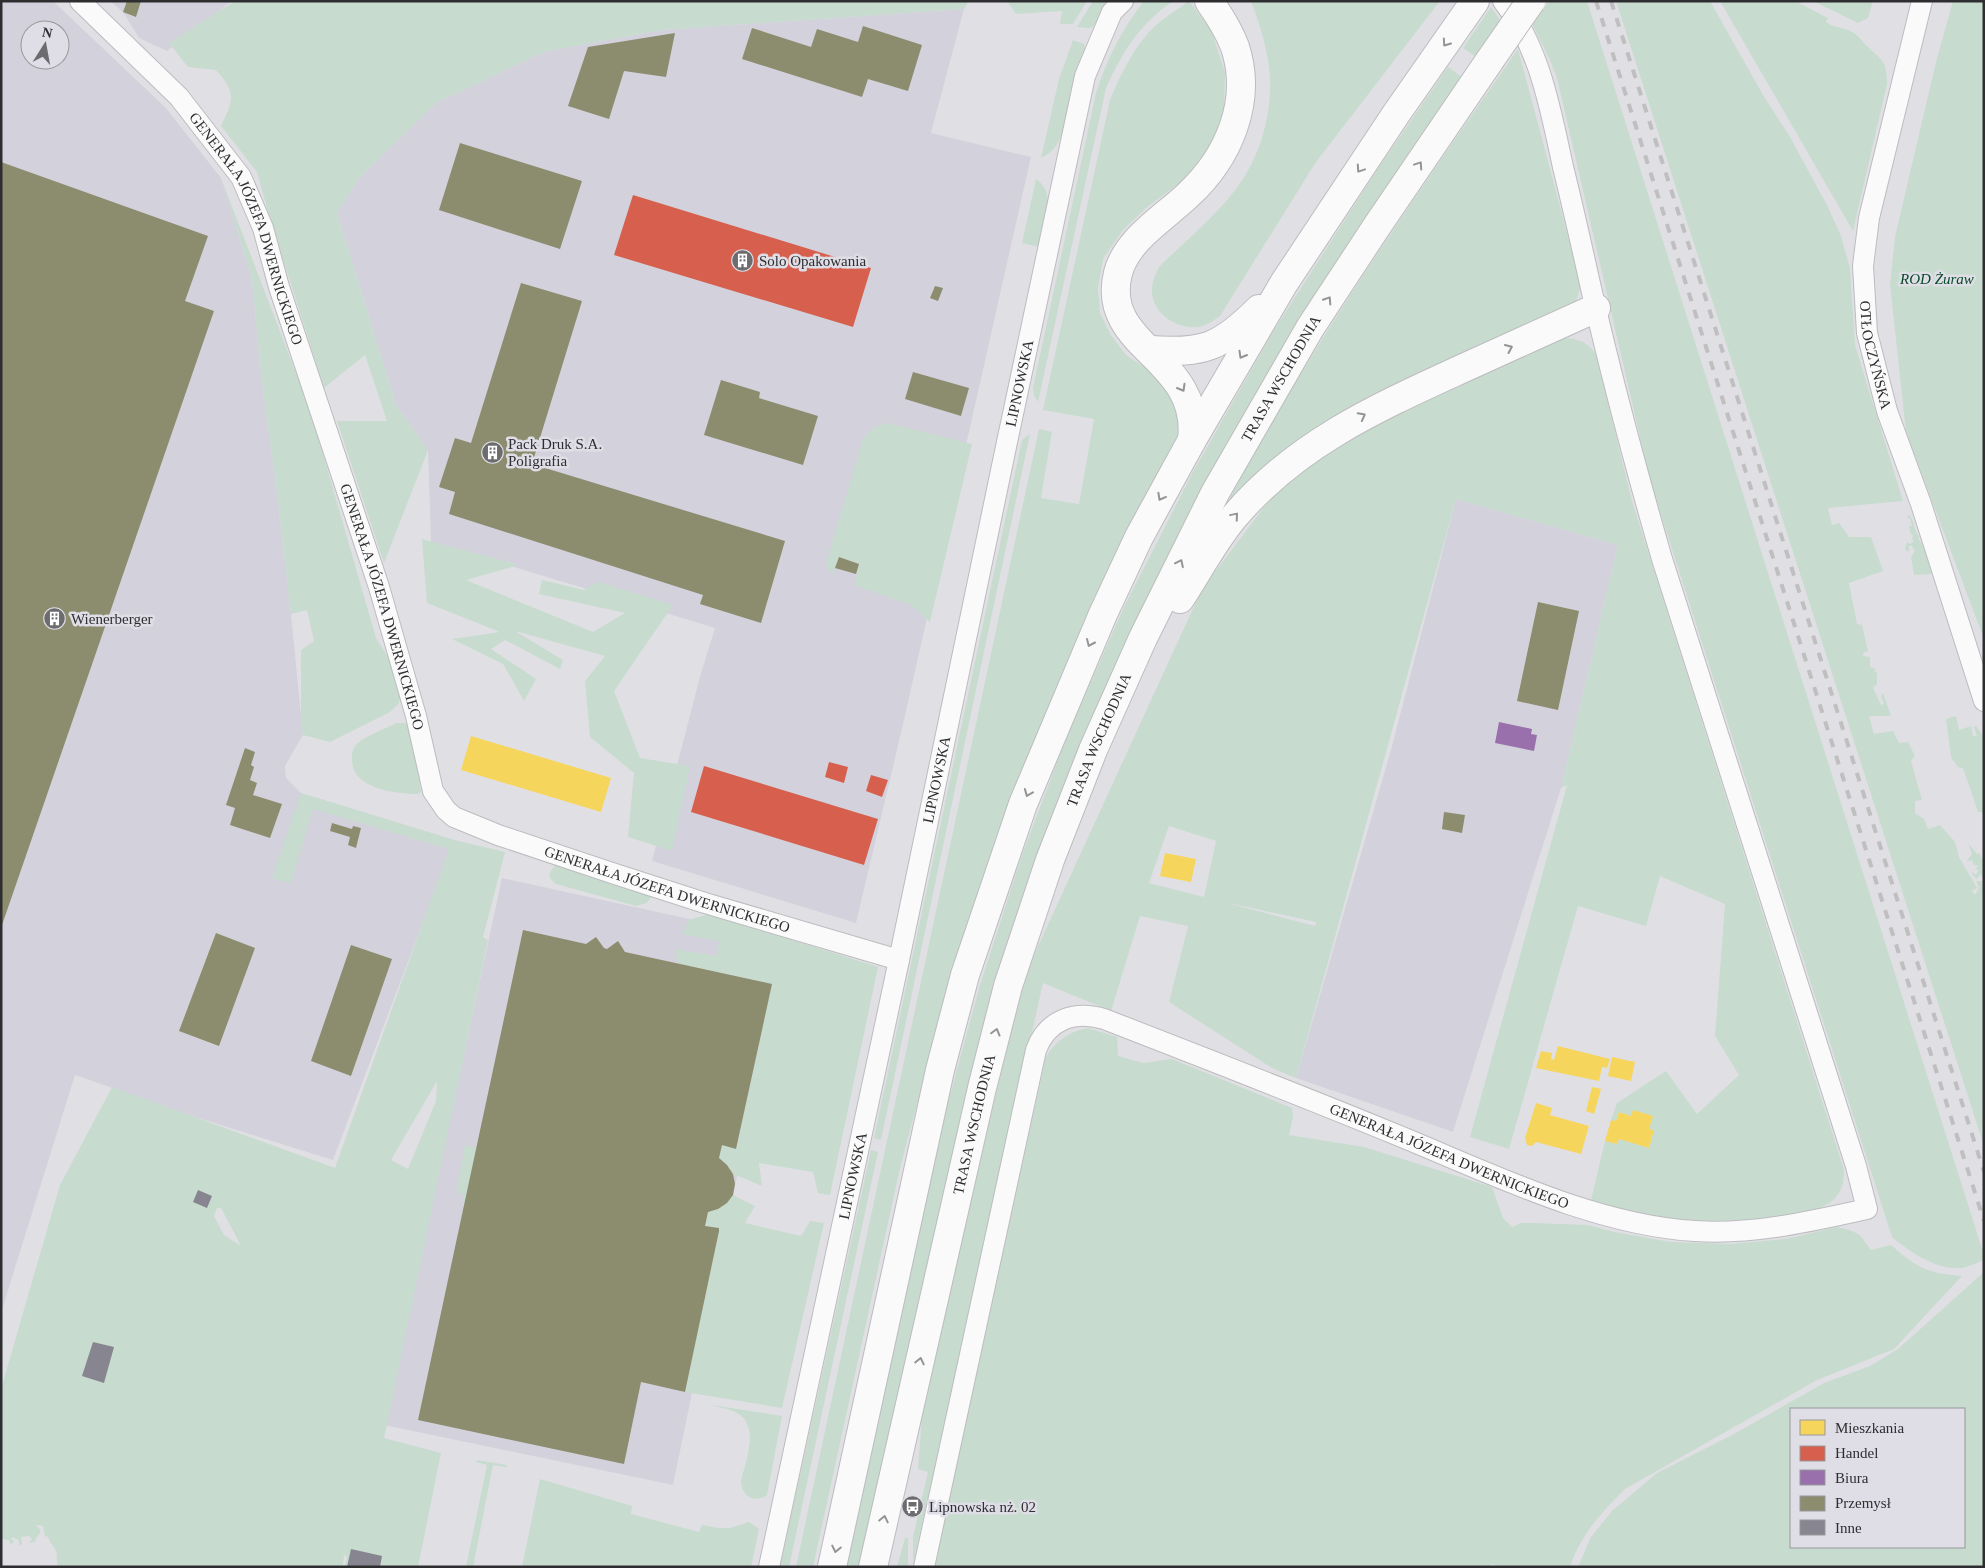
<svg xmlns="http://www.w3.org/2000/svg" width="1985" height="1568" viewBox="0 0 1985 1568" font-family="'Times New Roman',serif">
	<style>
		.built { fill: #d3d2dc; fill-rule: evenodd }
		.green { fill: #c7dbcf; fill-rule: evenodd }
		.homes { fill: #f6d55c }
		.shops { fill: #d6604d }
		.offices { fill: #9970ab }
		.industry { fill: #8c8c6e }
		.building { fill: #87858f }
		.lines { fill: none; stroke-linecap: round; stroke-linejoin: round }
		.street-casing { stroke: #bcbcbf; stroke-width: 22 }
		.primary-casing { stroke: #bcbcbf; stroke-width: 30 }
		.street { stroke: #fafafb; stroke-width: 20 }
		.primary { stroke: #fafafb; stroke-width: 28 }
		.rail { stroke: #bfbfc0; stroke-width: 4; stroke-dasharray: 9 9; stroke-linecap: butt }
		.primary-bridge-casing { stroke: #bcbcbf; stroke-width: 30; stroke-linecap: butt }
		.primary-bridge { stroke: #fafafb; stroke-width: 28 }
		.oneway { stroke: #949496 }
		.labels { text-anchor: middle; dominant-baseline: central; stroke-width: 5; stroke-linejoin: round; paint-order: stroke }
		.street-label { font-size: 15px; fill: #2e2d30; stroke: #dfdee6 }
		.poi-label { font-size: 15px; fill: #2e2d30; stroke: #dfdee6; text-anchor: start }
		.park-label { font-size: 15px; font-style: italic; fill: #084a2a; stroke: #dfdee6 }
	</style>
	<rect width="100%" height="100%" fill="#e0e0e4"/>
	<path class="built" d="M1 1H53L166 108 221 178 252 279 262 383 275 477 291 614 303 735 285 766 286 778 301 793 454 840 333 1160 195 1117 75 1075 1 1313ZM30 30H60V60H30Z
		M110 1H232L167 51 139 38 123 12Z
		M964 9 931 133 1031 157 902 729 856 923 652 861 701 673 715 628 431 542 428 450 396 405 337 213 359 178 436 103 544 52 661 30Z
		M1456 499 1618 545 1561 788 1453 1132 1296 1078 1391 750Z
		M502 878 786 940 673 1485 384 1425Z"/>
	<path class="green" d="M235 1H969L964 9 661 30 544 52 436 103 359 178 337 213 396 405 428 450 384 563 337 421H387L365 355 324 388 269 215 257 172 221 126C234 100 236 92 216 70L188 67 169 43Z
		M1007 1H1087L1073 24H1060L1062 11 1016 14Z
		M1093 1H1109L1093 27 1088 28 1077 27Z
		M1144 1H1173C1139 25 1123 51 1106 88L1038 402 1034 396 1033 388 1096 93C1107 59 1122 29 1144 1Z
		M1189 1 1211 30 1225 72 1224 113 1208 151 1182 181 1146 208 1123 230 1103 259 1098 288 1100 313 1111 335 1126 355 1168 383 1180 418 1177 436 1118 552 941 1014 900 1168 813 1567H796L1039 429 1052 432 1041 498 1079 504 1094 419 1043 410 1110 100C1119 78 1129 57 1144 38 1155 23 1174 12 1189 1Z
		M1251 1H1440L1316 162 1220 316C1213 321 1207 325 1199 327 1177 330 1151 313 1152 290 1152 281 1156 274 1159 267 1182 244 1212 219 1232 194 1259 162 1272 117 1270 76 1268 50 1260 25 1251 1Z
		M1549 1H1587L1984 1255V1260C1977 1262 1969 1267 1962 1268 1937 1271 1910 1252 1892 1237L1650 480 1557 78 1550 60 1532 24Z
		M1616 1H1710L1763 95 1790 137 1828 207 1841 236 1850 268 1855 345 1903 501 1828 508 1832 525 1839 523 1849 537H1871L1883 571 1849 583 1857 624 1862 625 1868 651 1864 652 1863 656 1870 657V667L1876 669 1874 672H1877V684L1873 688 1881 705 1884 704 1881 696 1883 693 1891 716H1869L1874 734 1893 731 1899 743 1908 742 1915 756 1911 761 1922 800 1915 801V813L1924 819 1928 829 1940 825 1955 842 1959 857 1977 888 1972 891 1975 895 1979 888 1976 881H1983L1982 879 1984 881V1146Z
		M1720 1H1795L1828 18 1826 22C1833 27 1840 27 1848 30 1860 35 1860 40 1868 47 1883 61 1887 62 1887 84L1853 231Z
		M1813 1H1871L1872 4 1868 18 1858 23Z
		M1953 1H1984V639L1906 432 1890 284 1895 237 1936 62Z
		M1491 7 1500 20 1475 56 1463 48Z
		M1073 40 1084 44 1085 48C1081 62 1076 75 1072 89 1067 112 1066 148 1041 158L1059 79Z
		M1518 49 1581 285 1577 299 1573 305 1377 394 1210 534C1232 495 1253 454 1276 415 1350 289 1434 169 1518 49Z
		M1448 67 1463 78 1290 334 1210 474 1140 613 1086 740 861 1567H844L934 1154 980 985 1022 855 1067 736 1124 607 1194 470 1274 330 1377 170Z
		M221 178 311 412 376 638 400 676 401 693 399 703 390 712 330 742 303 735 301 721V650L314 641 307 610 291 614 275 477 262 383 252 279Z
		M1036 179C1058 193 1044 226 1040 247L1022 243Z
		M1560 338C1576 338 1588 341 1596 355L1632 501 1844 1170C1844 1182 1842 1193 1832 1201 1808 1222 1698 1223 1666 1219 1641 1216 1615 1206 1591 1200L1605 1141 1617 1144 1619 1139 1649 1148 1654 1130 1649 1129 1653 1116H1631L1619 1112 1616 1121 1611 1120 1617 1103 1666 1071 1697 1114 1739 1075 1715 1036 1725 904 1660 876 1646 926 1578 906 1509 1149 1470 1137 1567 785 1561 788 1618 545 1456 499 1296 1078 1272 1068 1169 1002 1188 926 1140 916 1111 1011 1043 983 913 1564V1537L928 1472 918 1469 923 1401 1024 977 1202 589 1277 490 1350 436ZM1169 826 1216 841 1204 897 1149 883ZM1224 902 1316 922 1315 926Z
		M887 423 972 444 930 622 911 605 854 585 859 564 839 557 832 575 826 564 863 439 873 428Z
		M1030 434 881 1140 874 1138 1022 440Z
		M1909 515C1915 521 1913 532 1920 537L1918 538 1925 549 1932 574 1914 575 1911 557 1915 551 1911 545 1909 546V551H1906L1905 548 1907 542 1910 544 1914 541 1912 540 1913 535 1911 534 1909 526H1912L1910 519 1907 517Z
		M422 539 519 565 466 580 593 632 625 613 539 594 542 580 584 590 599 582 673 605 614 691 640 758 690 766 672 851 628 837 634 773 590 737 585 681 605 656 515 631 563 660 560 669 505 640 491 649 536 679 524 701 503 664 452 639 500 632 427 603Z
		M1956 716 1959 730 1971 726 1973 736H1977L1974 727 1976 726 1984 737V812H1978L1963 768 1958 767 1951 757 1946 719Z
		M396 723H405L409 727 412 732 421 792 418 794C396 794 353 789 352 761 351 754 353 747 358 743 367 735 386 729 396 723Z
		M301 793 454 840 505 852 483 937 488 940 384 1438 441 1453 418 1567H344L347 1558 344 1554 343 1567H59C55 1561 58 1556 56 1551 54 1545 49 1543 48 1536L45 1537 43 1526 36 1525 41 1531 34 1542 29 1543 32 1539 29 1536 21 1537 22 1544 20 1546 18 1539H15L14 1537 11 1539 14 1541 13 1543 10 1544 9 1540 1 1539V1389L60 1185 112 1087 335 1168 449 849 313 809 291 883 272 878ZM437 1081 436 1101 408 1169 391 1160ZM217 1208H221L241 1246 224 1235 214 1216Z
		M1968 843 1977 854 1980 853 1981 857 1984 859V879L1980 874 1977 879 1972 874V872L1976 875 1979 870 1975 869 1979 866 1974 865 1972 860 1966 862 1972 854Z
		M555 866H562L652 896 647 903 636 906 556 884 549 877 551 870Z
		M709 914 878 967 830 1195 818 1193 813 1172 759 1163 762 1186 733 1174 727 1165 719 1158 722 1145 736 1148 772 984 678 964 675 949 717 956 719 941 682 934 689 920Z
		M1088 1028 1117 1037 1118 1056 1143 1063 1172 1059 1292 1108 1293 1117 1289 1135 1364 1147 1492 1187 1503 1218 1512 1227 1521 1223H1533L1588 1225 1614 1232 1671 1242 1730 1244 1786 1239 1837 1227 1850 1230 1860 1235 1871 1250 1891 1245C1917 1268 1926 1273 1962 1276L1894 1349 1817 1380 1625 1489C1601 1513 1581 1534 1570 1567H1506L1491 1564 1490 1567H934L1046 1057C1055 1041 1070 1031 1088 1028Z
		M465 1145 477 1148 464 1205H462L464 1194 456 1192Z
		M871 1150 878 1152 789 1567H780Z
		M733 1195 755 1206 745 1223 801 1236 810 1221 824 1223 782 1408 685 1392 718 1228 705 1226 708 1212C719 1209 726 1205 733 1195Z
		M1984 1272V1567H1578L1591 1537 1612 1511 1657 1473 1734 1434 1824 1383 1870 1366 1898 1349ZM1791 1409H1964V1547H1791Z
		M706 1404 782 1416 767 1495C754 1504 741 1496 741 1481 746 1459 762 1423 733 1411 725 1408 715 1406 706 1404Z
		M477 1460 507 1465V1467L493 1465 473 1567H466L487 1465 476 1462Z
		M540 1479 632 1506 631 1514 699 1532 702 1525 719 1528H730L749 1522 759 1529 751 1567H522Z
		M905 1538H908V1567H897Z"/>
	<path class="homes" d="M471 736 611 778 601 812 461 770Z
		M1165 853 1196 859 1191 882 1160 876Z
		M1558 1046 1610 1059 1607 1068 1602 1067 1599 1081 1536 1068 1541 1051 1552 1053 1551 1059 1554 1060Z
		M1612 1057 1635 1062 1631 1081 1608 1076Z
		M1592 1087 1601 1089 1594 1114 1586 1111Z
		M1536 1103 1552 1108 1550 1115 1589 1126 1581 1154 1536 1142 1532 1146 1527 1145 1525 1138Z
		M1633 1110 1653 1116 1649 1129 1654 1130 1649 1148 1619 1139 1617 1144 1605 1141 1611 1120 1616 1121 1619 1112 1631 1116Z"/>
	<path class="shops" d="M633 195 871 268 853 327 614 255Z
		M829 762 848 767 844 783 825 777Z
		M704 766 878 819 864 865 691 812Z
		M871 775 888 780 882 797 866 791Z"/>
	<path class="offices" d="M1499 722 1532 729 1531 734 1537 735 1534 751 1495 743Z"/>
	<path class="industry" d="M127 1H141L136 17 123 12Z
		M863 26 922 45 908 91 868 79 862 97 742 59 752 28 811 47 817 29 858 42Z
		M675 33 666 77 624 71 609 119 568 106 588 47Z
		M460 143 582 181 560 249 439 210Z
		M1 162 208 236 185 301 214 311 2 925Z
		M521 283 582 301 532 464 785 541 761 623 700 604 703 595 449 514 455 492 439 487 455 438 471 443Z
		M935 286 943 288 938 301 930 298Z
		M913 372 969 388 961 416 905 399Z
		M721 380 760 392 759 398 818 416 803 465 704 435Z
		M839 557 859 564 856 574 835 568Z
		M1538 602 1579 611 1558 710 1517 701Z
		M245 748 255 752 251 765 254 767 250 780 257 783 253 795 282 804 270 838 230 825 235 808 226 805Z
		M1444 812 1465 815 1462 833 1442 829Z
		M332 823 352 829 353 826 361 828 356 848 348 845 350 837 330 831Z
		M523 930 586 944 596 937 604 948 607 949 618 941 625 952 772 984 736 1149 722 1145 719 1158 727 1165 733 1174 735 1184 733 1195 727 1203 718 1209 708 1212 705 1226 719 1228V1231L685 1392 641 1382 624 1464 418 1420Z
		M216 933 255 948 219 1046 179 1031Z
		M351 945 392 959 351 1076 311 1061Z"/>
	<path class="building" d="M198 1190 212 1196 207 1208 193 1202Z
		M93 1342 114 1347 104 1383 82 1376Z
		M351 1549 382 1556 380 1567H347Z"/>
	<g class="lines">
		<defs>
			<g id="street">
				<path id="s1" d="M80 1 179 97 241 177 263 228 279 287 379 587 416 716 433 791 446 810 454 817 498 835 612 873 705 903 899 960"/>
				<path id="s2" d="M1922 1 1869 218 1863 266 1867 333 1887 411 1921 504 1984 701"/>
				<path id="s3" d="M769 1567 899 960 1007 442 1085 76 1112 12 1123 1"/>
				<path id="s4" d="M924 1567 1036 1050C1047 1020 1074 1010 1104 1019 1202 1057 1300 1095 1397 1135 1490 1173 1594 1225 1695 1231 1754 1235 1811 1221 1867 1209L1856 1166 1662 559C1636 469 1612 379 1591 288 1582 248 1573 207 1563 167 1551 112 1540 47 1503 1"/>
			</g>
			<g id="primary">
				<path d="M1150 350C1204 354 1221 347 1259 309"/>
				<path d="M1192 440C1202 357 1099 348 1118 273 1127 239 1164 218 1188 195 1228 158 1253 102 1235 47 1229 31 1219 15 1209 1"/>
				<path d="M1180 599C1198 572 1213 542 1234 517 1295 445 1374 409 1457 371 1503 350 1550 329 1596 308"/>
				<path d="M832 1567 940 1070 965 975 1023 804 1103 614 1139 537 1192 440 1284 283 1396 114 1475 1"/>
				<path id="s5" d="M873 1567 982 1088 1008 986 1050 860 1093 750 1143 638 1215 493 1310 328 1377 226 1490 60"/>
			</g>
		</defs>
		<use href="#street" class="street-casing"/>
		<use href="#primary" class="primary-casing"/>
		<use href="#street" class="street"/>
		<use href="#primary" class="primary"/>
		<path class="rail" d="M1596 1 1984 1221
			M1611 1 1984 1172"/>
		<defs>
			<path id="primary-bridge" d="M1490 60 1531 1"/>
		</defs>
		<use href="#primary-bridge" class="primary-bridge-casing"/>
		<use href="#primary-bridge" class="primary-bridge"/>
	</g>
	<defs><path id="oneway-chevron" d="M-2-3.5L2.5 0L-2 3.5" fill="none" stroke-width="1.6" stroke-linecap="round" stroke-linejoin="round" transform="scale(1.25)"/></defs>
	<g class="oneway">
		<use href="#oneway-chevron" transform="translate(1446 43) rotate(125)"/>
		<use href="#oneway-chevron" transform="translate(1419 165) rotate(-56)"/>
		<use href="#oneway-chevron" transform="translate(1360 169) rotate(124)"/>
		<use href="#oneway-chevron" transform="translate(1328 300) rotate(-57)"/>
		<use href="#oneway-chevron" transform="translate(1509 348) rotate(-24)"/>
		<use href="#oneway-chevron" transform="translate(1242 355) rotate(120)"/>
		<use href="#oneway-chevron" transform="translate(1182 388) rotate(60)"/>
		<use href="#oneway-chevron" transform="translate(1362 416) rotate(-28)"/>
		<use href="#oneway-chevron" transform="translate(1161 497) rotate(119)"/>
		<use href="#oneway-chevron" transform="translate(1235 516) rotate(-50)"/>
		<use href="#oneway-chevron" transform="translate(1180 563) rotate(-64)"/>
		<use href="#oneway-chevron" transform="translate(1090 643) rotate(114)"/>
		<use href="#oneway-chevron" transform="translate(1028 793) rotate(112)"/>
		<use href="#oneway-chevron" transform="translate(996 1032) rotate(-75)"/>
		<use href="#oneway-chevron" transform="translate(920 1361) rotate(-77)"/>
		<use href="#oneway-chevron" transform="translate(884 1519) rotate(-78)"/>
		<use href="#oneway-chevron" transform="translate(836 1549) rotate(102)"/>
	</g>
	<defs>
		<symbol id="building-disc" viewBox="-11 -11 22 22"><circle r="9.5" fill="#6c6c6f" stroke="#dfdee6"/><path d="M-4-6H4V6H1V3H-1V6H-4ZM-2.5-4.3h1.7v1.8h-1.7ZM.8-4.3h1.7v1.8H.8ZM-2.5-1h1.7V.8h-1.7ZM.8-1h1.7V.8H.8Z" fill="#fff"/></symbol>
		<symbol id="bus-disc" viewBox="-11 -11 22 22"><circle r="9.5" fill="#6c6c6f" stroke="#dfdee6"/><path d="M-5-6H5V4H4V6H2V4H-2V6H-4V4H-5ZM-3.5-4V0h7V-4ZM-3.5 1.2v1.5H-2V1.2ZM2 1.2v1.5H3.5V1.2Z" fill="#fff"/></symbol>
	</defs>
	<g fill-rule="evenodd">
		<use href="#building-disc" x="730" y="248" width="25" height="25"/>
		<use href="#building-disc" x="480" y="440" width="25" height="25"/>
		<use href="#building-disc" x="42" y="606" width="25" height="25"/>
		<use href="#bus-disc" x="900" y="1494" width="25" height="25"/>
	</g>
	<g class="labels">
		<g class="street-label">
			<text stroke="none"><textPath href="#s1" startOffset="288">GENERAŁA JÓZEFA DWERNICKIEGO</textPath></text>
			<text stroke="none"><textPath href="#s2" startOffset="362">OTŁOCZYŃSKA</textPath></text>
			<text stroke="none"><textPath href="#s5" startOffset="1264">TRASA WSCHODNIA</textPath></text>
			<text stroke="none"><textPath href="#s3" startOffset="1210">LIPNOWSKA</textPath></text>
			<text stroke="none"><textPath href="#s1" startOffset="692">GENERAŁA JÓZEFA DWERNICKIEGO</textPath></text>
			<text stroke="none"><textPath href="#s5" startOffset="859">TRASA WSCHODNIA</textPath></text>
			<text stroke="none"><textPath href="#s3" startOffset="805">LIPNOWSKA</textPath></text>
			<text stroke="none"><textPath href="#s1" startOffset="1142">GENERAŁA JÓZEFA DWERNICKIEGO</textPath></text>
			<text stroke="none"><textPath href="#s5" startOffset="454">TRASA WSCHODNIA</textPath></text>
			<text stroke="none"><textPath href="#s4" startOffset="984">GENERAŁA JÓZEFA DWERNICKIEGO</textPath></text>
			<text stroke="none"><textPath href="#s3" startOffset="400">LIPNOWSKA</textPath></text>
		</g>
		<g class="poi-label">
			<text x="759" y="261">Solo Opakowania</text>
			<text x="508" y="444">Pack Druk S.A.<tspan x="508" dy="17">Poligrafia</tspan></text>
			<text x="71" y="619">Wienerberger</text>
			<text x="929" y="1507">Lipnowska nż. 02</text>
		</g>
		<g class="park-label">
			<text x="1937" y="279">ROD Żuraw</text>
		</g>
	</g>
	<rect width="1985" height="1568" fill="none" stroke="#2e2d30" stroke-width="5"/>
	<rect x="1790" y="1408" width="175" height="140" fill="#dfdee6" stroke="#98979d"/>
	<rect x="1800" y="1420" width="25" height="15" fill="#f6d55c" stroke="#98979d"/>
	<text x="1835" y="1433" font-size="15" fill="#2e2d30">Mieszkania</text>
	<rect x="1800" y="1446" width="25" height="15" fill="#d6604d" stroke="#98979d"/>
	<text x="1835" y="1458" font-size="15" fill="#2e2d30">Handel</text>
	<rect x="1800" y="1470" width="25" height="15" fill="#9970ab" stroke="#98979d"/>
	<text x="1835" y="1483" font-size="15" fill="#2e2d30">Biura</text>
	<rect x="1800" y="1496" width="25" height="15" fill="#8c8c6e" stroke="#98979d"/>
	<text x="1835" y="1508" font-size="15" fill="#2e2d30">Przemysł</text>
	<rect x="1800" y="1520" width="25" height="15" fill="#87858f" stroke="#98979d"/>
	<text x="1835" y="1533" font-size="15" fill="#2e2d30">Inne</text>
	<g transform="translate(45 45) rotate(11)"><circle r="24" fill="#dfdee6" stroke="#98979d"/>
	<path d="M0-4L9 19L0 12L-9 19Z" fill="#6c6c6f"/>
	<text y="-8" font-size="14" font-weight="bold" text-anchor="middle" fill="#2e2d30">N</text>
	</g>
</svg>
